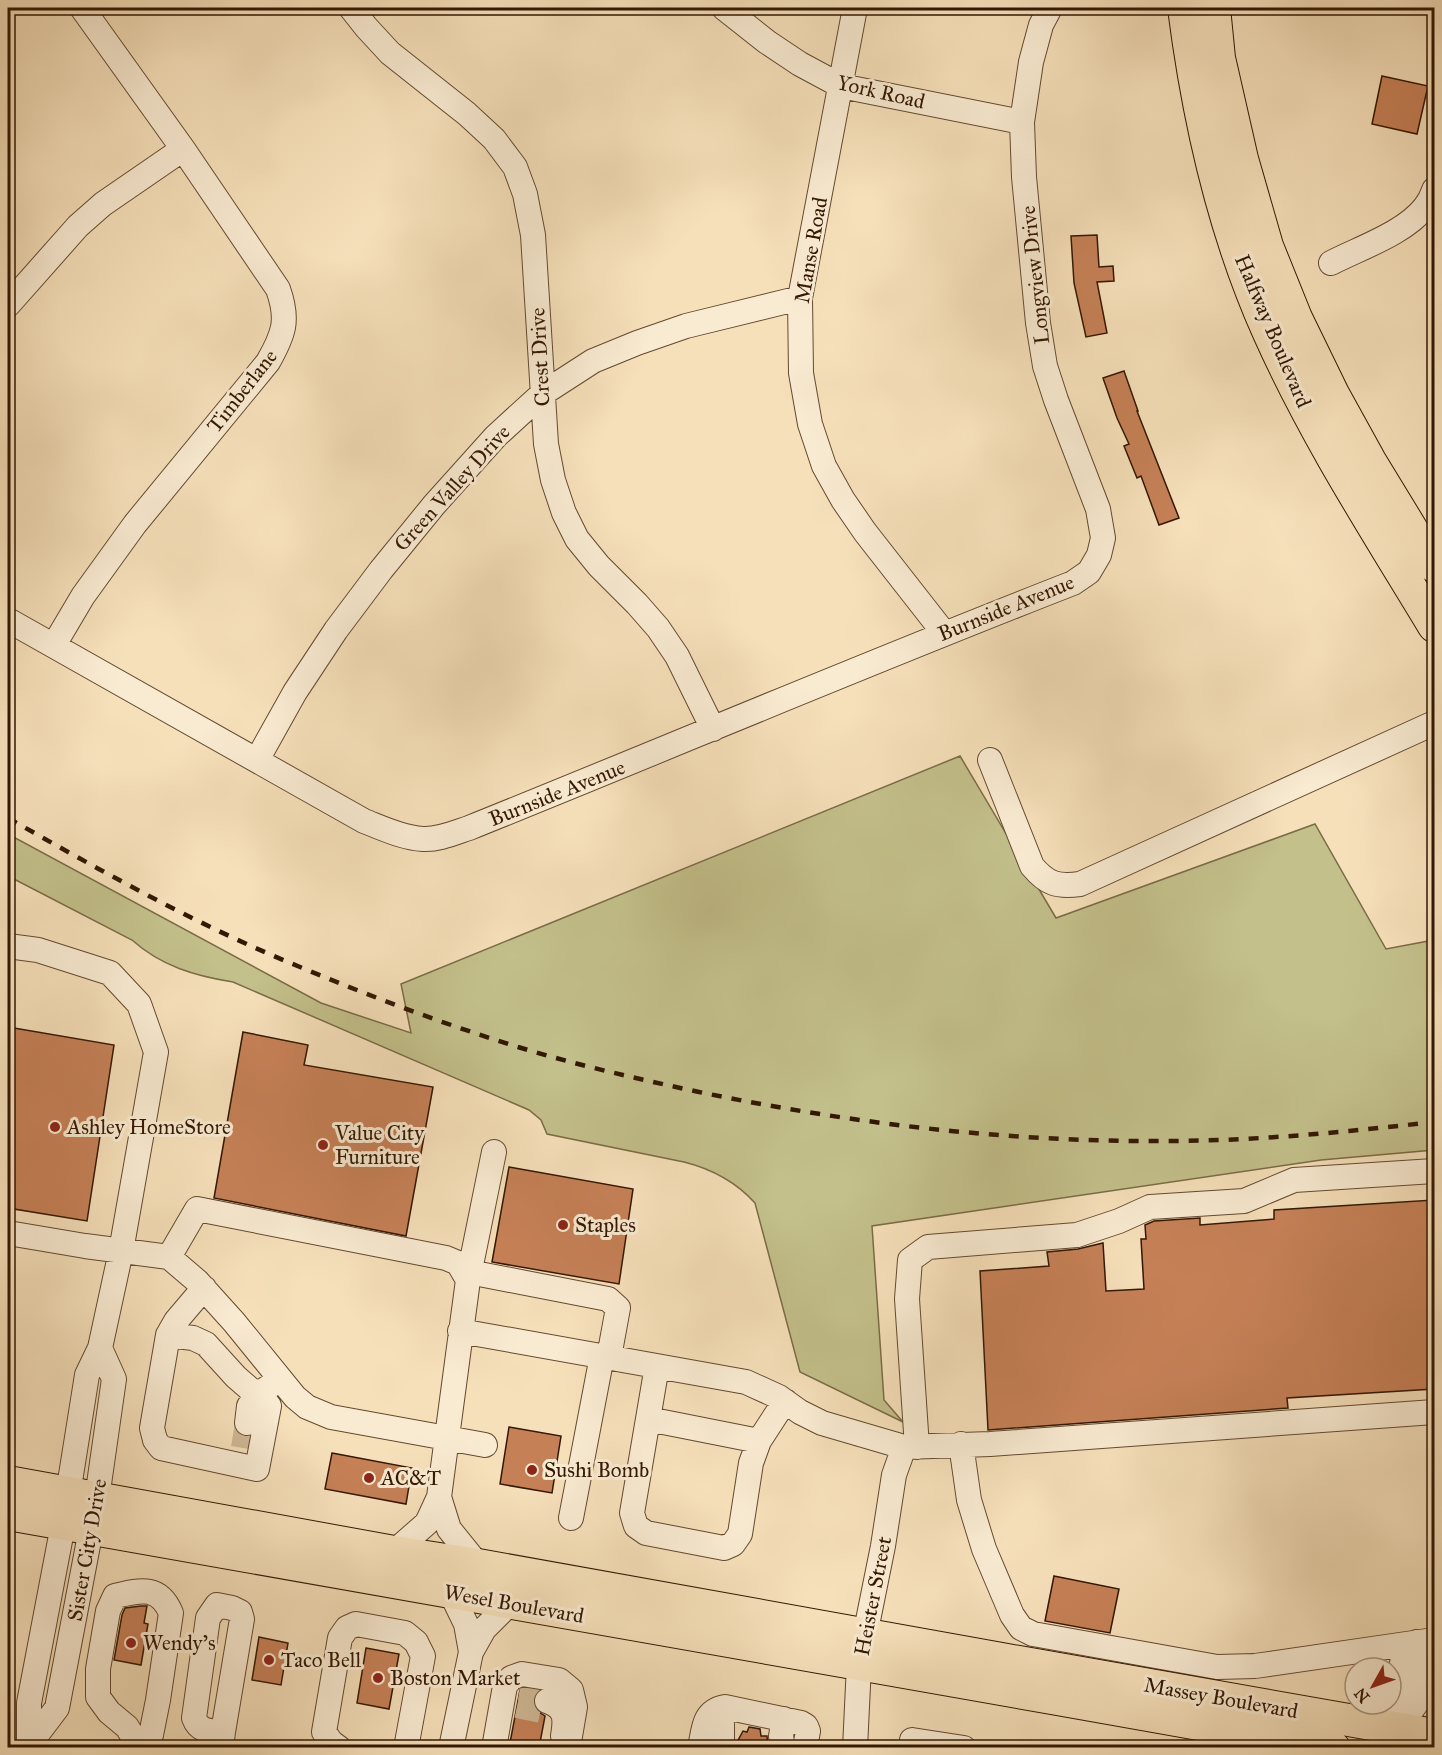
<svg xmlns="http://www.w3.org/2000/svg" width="1442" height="1755" viewBox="0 0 1442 1755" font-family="'IM FELL Great Primer',serif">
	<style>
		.green { fill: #c3c08b; stroke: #7a6c46; stroke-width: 1.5 }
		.building { fill: #c68056; stroke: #321702; stroke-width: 1.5 }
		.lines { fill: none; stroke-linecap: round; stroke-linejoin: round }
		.minor-tunnel { stroke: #cfb895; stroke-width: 24; stroke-dasharray: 24 12; stroke-linecap: butt }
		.minor-casing { stroke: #634930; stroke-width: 26 }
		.major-casing { stroke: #321702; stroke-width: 34 }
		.minor { stroke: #f9ebd2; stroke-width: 24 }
		.major { stroke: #f6e0ba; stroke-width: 32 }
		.rail { stroke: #321702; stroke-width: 4.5; stroke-dasharray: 10 10; stroke-linecap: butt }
		.poi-dot { fill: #8f2418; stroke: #f9ebd2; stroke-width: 2 }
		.labels { text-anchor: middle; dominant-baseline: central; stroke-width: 6; stroke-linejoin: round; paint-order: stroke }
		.street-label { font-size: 21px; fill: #321702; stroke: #f9ebd2 }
		.poi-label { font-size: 21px; fill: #321702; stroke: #f9ebd2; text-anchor: start }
	</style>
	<rect width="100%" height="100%" fill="#f6e0ba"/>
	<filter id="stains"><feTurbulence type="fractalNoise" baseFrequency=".00333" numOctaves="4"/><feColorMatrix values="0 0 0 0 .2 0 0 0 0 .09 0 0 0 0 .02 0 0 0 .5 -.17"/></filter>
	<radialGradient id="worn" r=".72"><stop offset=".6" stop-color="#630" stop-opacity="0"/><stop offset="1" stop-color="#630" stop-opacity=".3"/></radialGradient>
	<path class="green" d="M960 756 1056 918 1315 824 1386 949 1434 940V1150L1321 1160 872 1226 884 1400 903 1422 800 1372 755 1203C736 1182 712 1169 684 1162L547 1134 541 1120 529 1110 233 982C195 976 161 966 132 940L8 876V834L321 1003 411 1033 401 984Z"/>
	<path class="building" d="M1382 76 1428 86 1417 134 1372 124Z
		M1097 235 1099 267 1113 266 1114 281 1097 282 1107 333 1086 337 1074 283 1071 236Z
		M1124 371 1138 411H1137L1179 518 1159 525 1141 476 1137 478 1124 446 1129 444 1117 418 1103 378Z
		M8 1027 114 1045 87 1221 8 1208Z
		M243 1032 308 1045 304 1065 433 1087 406 1236 214 1198Z
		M509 1167 633 1189 619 1284 492 1262Z
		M1434 1200V1389L1287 1398 1288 1408 988 1430 980 1271 1049 1266 1047 1252 1078 1249 1103 1243 1106 1291 1144 1289 1141 1239H1146L1145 1225 1154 1221 1200 1218V1225L1274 1219V1210Z
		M509 1427 561 1436 552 1493 500 1484Z
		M332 1453 412 1468 406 1504 325 1489Z
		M1054 1576 1119 1589 1110 1633 1045 1621Z
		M141 1606H147L144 1623 148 1624 141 1665 114 1660 122 1615 125 1608Z
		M259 1637 288 1643 281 1685 252 1680Z
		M366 1648 399 1654 389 1709 357 1703Z
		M523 1689 537 1691 534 1696 533 1703 536 1710 545 1716 539 1748H509L520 1690Z
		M749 1727 760 1729 761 1736H767L768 1748H736V1744L743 1731 747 1732Z"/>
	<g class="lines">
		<path class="minor-tunnel" d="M243 1448 247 1423
			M520 1688 549 1693
			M517 1706 546 1712"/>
		<defs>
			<path id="minor" d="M351 8 366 27 390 53 467 114 494 139 515 167 525 194 533 235 546 444 553 480 564 513 577 539 599 566 637 604 658 628 677 656 713 729
				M724 8 767 42 800 64 841 86 1022 122
				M855 8 800 298 801 373 810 424 824 466 843 500 865 532 944 633
				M1331 263C1360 248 1405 233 1425 207 1429 202 1432 196 1434 190
				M8 305 78 226 103 204 183 149
				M8 620 364 821C382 828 403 838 423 839 438 840 454 833 469 828 670 747 870 662 1073 583L1089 572 1099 555 1103 538 1098 509 1056 400 1045 366 1038 323 1024 177 1022 122 1031 62 1041 25 1050 8
				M54 645 83 596 135 524 268 362C284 334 289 320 278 289L183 149 82 8
				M257 760 295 692 336 630 381 570 434 505 496 436 542 394 593 361 637 343 686 326 800 298
				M990 760 1032 866C1047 884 1057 887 1080 884L1434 723
				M8 946 38 950 110 973 139 1004 156 1052 121 1251 100 1348 87 1375 63 1525 29 1703V1748
				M8 1233 85 1246 169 1257 197 1281 234 1322 295 1397 307 1407 331 1417 485 1445
				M169 1257 197 1209 446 1258 458 1263 468 1280 439 1497 427 1523 394 1552
				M469 1272 608 1299 618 1308 609 1357
				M468 1280 494 1152
				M204 1288 176 1321 168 1335 152 1428 155 1440 161 1448 257 1469 269 1406 260 1393 280 1379
				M460 1331 746 1382 779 1397 800 1412 822 1423 904 1447 990 1444 1434 1412
				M168 1335 193 1338 206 1344 236 1377 251 1390 260 1393
				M657 1366 632 1513 636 1526 646 1533 724 1548 733 1544 740 1534 751 1463 759 1441 785 1401
				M648 1419 759 1441
				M247 1423 249 1406H269
				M961 1444 969 1500 984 1549 1012 1615 1021 1628 1033 1634 1217 1667 1255 1666 1434 1640
				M917 1447 907 1299 910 1260 928 1247 1077 1235 1119 1221 1150 1207 1244 1201 1294 1180 1434 1171
				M439 1497 449 1529 478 1565
				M571 1518 602 1356
				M451 1593 466 1624 471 1652
				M547 1701C566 1708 566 1718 563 1736
				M722 1724V1748
				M1398 1729 1416 1704 1423 1669 1417 1642
				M29 1745 57 1708 97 1498 114 1379 100 1348
				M140 1748 127 1727 109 1712 98 1697V1669L108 1611 115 1596C141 1590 159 1585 171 1613L158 1700 151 1735 145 1748
				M221 1748 223 1732 242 1619 240 1612 232 1608 217 1605 208 1618 194 1718C199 1732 210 1731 223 1732
				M339 1748 331 1742 324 1732 340 1638 347 1628 356 1624 405 1633 416 1642 423 1656 406 1748
				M451 1748 471 1652 484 1629 510 1603
				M494 1748 505 1686 511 1678 522 1674 559 1680 571 1690 575 1707 568 1748
				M700 1748C704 1729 703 1711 725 1707L801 1723 806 1726 808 1731 805 1748
				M783 1748 781 1736 784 1719
				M855 1748 859 1665 883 1546 894 1475 904 1447
				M911 1748 912 1740 964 1748
				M1394 1748 1398 1729 1393 1702 1403 1659 1417 1642"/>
			<path id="major" d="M1184 8C1198 118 1223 231 1269 333 1315 436 1376 530 1434 626
				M1214 8 1219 58 1242 159 1267 246 1296 318 1333 394 1370 461 1434 566
				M8 1482 394 1552 478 1565 1007 1660 1434 1735
				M8 1514C449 1594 892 1669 1334 1748"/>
		</defs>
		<use href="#minor" class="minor-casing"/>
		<use href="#major" class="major-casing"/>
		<use href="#minor" class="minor"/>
		<use href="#major" class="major"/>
		<path class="rail" d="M8 818C103 872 199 926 300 967 372 997 444 1024 518 1047 577 1065 638 1079 699 1092 854 1124 1008 1142 1166 1141 1256 1141 1345 1132 1434 1122"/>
	</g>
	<g class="poi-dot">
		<circle cx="55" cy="1127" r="6"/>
		<circle cx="323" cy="1145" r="6"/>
		<circle cx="563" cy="1225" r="6"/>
		<circle cx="532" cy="1470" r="6"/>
		<circle cx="369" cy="1478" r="6"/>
		<circle cx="131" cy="1643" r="6"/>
		<circle cx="269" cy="1660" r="6"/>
		<circle cx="378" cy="1678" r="6"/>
	</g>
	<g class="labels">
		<g class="street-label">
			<text transform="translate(881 92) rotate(13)">York Road</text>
			<text transform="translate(811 250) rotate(-80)">Manse Road</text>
			<text transform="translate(1035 275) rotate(-96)">Longview Drive</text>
			<text transform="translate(1273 331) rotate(67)">Halfway Boulevard</text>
			<text transform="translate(540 357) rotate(-93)">Crest Drive</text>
			<text transform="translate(242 391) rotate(-52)">Timberlane</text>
			<text transform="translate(452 488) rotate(-48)">Green Valley Drive</text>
			<text transform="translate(1006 608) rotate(-22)">Burnside Avenue</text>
			<text transform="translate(557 793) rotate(-22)">Burnside Avenue</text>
			<text transform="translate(87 1550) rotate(-80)">Sister City Drive</text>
			<text transform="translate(873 1596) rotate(-79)">Heister Street</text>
			<text transform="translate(514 1604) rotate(10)">Wesel Boulevard</text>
			<text transform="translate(1221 1698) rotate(10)">Massey Boulevard</text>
		</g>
		<g class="poi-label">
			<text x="67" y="1127">Ashley HomeStore</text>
			<text x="335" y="1133">Value City<tspan x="335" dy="24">Furniture</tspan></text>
			<text x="575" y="1225">Staples</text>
			<text x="544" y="1470">Sushi Bomb</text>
			<text x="381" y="1478">AC&amp;T</text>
			<text x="143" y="1643">Wendy's</text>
			<text x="281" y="1660">Taco Bell</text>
			<text x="390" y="1678">Boston Market</text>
		</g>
	</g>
	<rect width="1442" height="1755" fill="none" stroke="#f6e0ba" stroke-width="30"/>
	<rect x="9" y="9" width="1424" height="1737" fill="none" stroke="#321702" stroke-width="3"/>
	<rect x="15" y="15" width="1412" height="1725" fill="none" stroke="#321702" stroke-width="1.5"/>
	<g transform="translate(1373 1686) rotate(230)"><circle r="28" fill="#f9ebd2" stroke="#a9967f" stroke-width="1.5"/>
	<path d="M0-4.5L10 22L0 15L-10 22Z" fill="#8f2418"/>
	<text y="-9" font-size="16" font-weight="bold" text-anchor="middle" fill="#321702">N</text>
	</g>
	<rect width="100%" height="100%" filter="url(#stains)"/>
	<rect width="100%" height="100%" fill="url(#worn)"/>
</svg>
